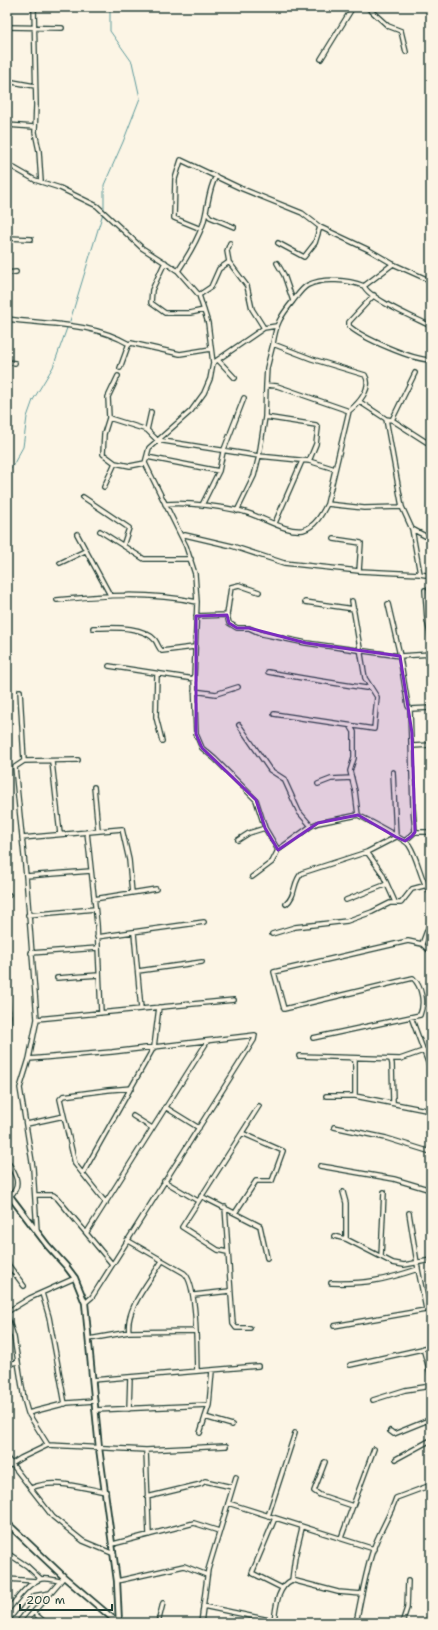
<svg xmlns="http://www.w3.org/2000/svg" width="438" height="1630" viewBox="0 0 438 1630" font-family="'Shantell Sans',sans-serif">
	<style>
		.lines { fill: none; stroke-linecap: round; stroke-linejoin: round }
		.stream { stroke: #5d9a9b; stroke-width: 1 }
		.minor-casing { stroke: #1f3d34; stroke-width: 6 }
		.tertiary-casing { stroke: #1f3d34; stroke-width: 8 }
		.minor { stroke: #fcf5e5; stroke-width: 3.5 }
		.tertiary { stroke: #fcf5e5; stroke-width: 4.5 }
		.marked { fill: #7b2cbf; fill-opacity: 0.2; stroke: #7b2cbf; stroke-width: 3; stroke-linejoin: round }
	</style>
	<rect width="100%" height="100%" fill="#fcf5e5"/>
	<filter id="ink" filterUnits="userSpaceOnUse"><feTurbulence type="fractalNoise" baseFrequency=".025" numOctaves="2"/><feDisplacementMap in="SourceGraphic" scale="8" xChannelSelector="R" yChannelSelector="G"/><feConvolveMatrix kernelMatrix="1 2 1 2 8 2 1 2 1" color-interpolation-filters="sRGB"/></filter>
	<g filter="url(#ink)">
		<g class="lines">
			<path class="stream" d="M104 210V185L123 142 140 98 132 62 110 31V7
				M70 321 103 213
				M7 476 23 447 27 417 33 400 53 367 67 328"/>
			<defs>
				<path id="minor" d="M34 7 36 105 35 132 39 151 41 182
					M367 7 388 26 401 31 406 52
					M7 27 62 28
					M321 59 353 7
					M7 81 35 86
					M7 125 34 127
					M7 164 35 180 60 188 97 206 142 248 178 271 199 295 208 323 213 363 210 379 204 393 191 411 149 448 145 463 186 546 195 574 197 602 194 679 196 734 202 748 215 759 256 800 265 828 278 850
					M206 212 210 217 234 227
					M201 229 174 218 175 179 181 160 240 188 302 213 320 227
					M7 238 31 239
					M230 243 227 251 229 262 247 286 252 309 264 328
					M278 243 304 257 315 243 320 227 369 250 393 264 431 281
					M165 262 152 290 151 303 165 313H190L204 310
					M277 263 284 275 293 301C280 317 276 324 273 344L312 359 365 375C373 388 358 404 349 411L327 504 364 508 402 507
					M178 271C188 256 197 241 203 224 208 208 208 190 216 176
					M7 273 16 272
					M364 286 393 264
					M199 295 211 287 219 269 229 262
					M374 295 349 322V326C362 338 413 360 431 360
					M293 301C297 296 302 288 308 285 324 277 348 280 364 286 369 299 417 319 431 326
					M7 319C49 325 91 322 129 344
					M219 361 235 378
					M7 362 15 363
					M213 363 264 328 276 326
					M120 368 128 346 131 343 180 354 211 349
					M118 376 108 397 109 418 147 430
					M266 385 267 368 273 344
					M360 402 386 419 392 420 431 445
					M151 412 147 430 157 440 259 456 265 417 266 385 277 386 349 411
					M265 417 316 425 318 428 316 444 309 461 335 469
					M109 418 104 434 103 454 115 463
					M386 419 402 507 412 529 420 574
					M392 420 415 373
					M147 457 219 471
					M104 487 115 463 130 466 145 463
					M83 497 129 528 123 546
					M165 504C190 502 216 506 241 511 260 515 285 533 303 530 315 527 322 514 327 504
					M202 505 219 471 223 452 244 398
					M237 511 254 476 259 456 309 461
					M275 523 302 461
					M412 529 431 539
					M100 531 144 559H191
					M77 534 110 595
					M181 536 185 535 232 546 284 563 359 571 420 574 431 576
					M334 539 361 543 359 571
					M60 563 85 551
					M425 590 427 620 431 638
					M57 600C105 595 149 592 197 602
					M305 602 354 609
					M388 604 399 651 408 706 410 709 431 708
					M227 615 229 623 237 628H249L262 634 306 643 400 656 431 654
					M196 616 227 615 231 587 239 585 259 592
					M93 628C111 628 142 625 155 640 158 644 158 648 162 651L194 647
					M109 666 194 679
					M268 672C301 678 333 683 366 688L370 686
					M157 674 156 717 162 741
					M20 691 24 761
					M194 691 216 694 238 687
					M410 709 413 808 415 832
					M274 714 374 729 377 697 365 678 352 601
					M239 725 270 770 284 779 299 812 311 826
					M351 727 354 732V758L350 771 355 791 358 815
					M412 746 431 745
					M52 762 60 834
					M318 784 331 779 352 778
					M94 787 98 830
					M87 832 97 924 101 1013
					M22 838 122 829 129 860 132 893
					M238 840 249 833 265 828
					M405 841 415 832H431
					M367 852 382 873 395 902
					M26 876 91 871
					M252 877 272 862 278 850 311 826 318 823 358 815C367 820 405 839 409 845 419 860 420 881 431 894
					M7 895H9
					M94 899 156 889
					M346 900 387 884
					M286 904C297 895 292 882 302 873L367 852 396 837 393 772
					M28 915 95 909
					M134 933 141 1009
					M272 934 295 927 347 921 372 912 390 903H401L412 889 427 885
					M97 937 204 922
					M422 944 431 920
					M31 953 98 948
					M138 971 202 962
					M57 978 99 975
					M7 1000 9 1016 7 1041
					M411 1017 429 1065 431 1081
					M37 1019 234 1000
					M313 1038 420 1015C425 1003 422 987 413 978L284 1009 274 972 408 941 422 944 431 952
					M299 1056 400 1059 423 1051H431
					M29 1059 112 1052 255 1035 254 1040 92 1297 85 1303
					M352 1059 355 1060V1096
					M389 1059 391 1060 392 1064 393 1102
					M326 1096H355L431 1111
					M165 1107 199 1128
					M133 1116 152 1128
					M27 1124 64 1116
					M334 1127 386 1138 431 1152
					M7 1161C15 1173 23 1185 10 1196
					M333 1168 320 1166 394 1179 431 1190
					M83 1173 154 1047 159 1007
					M164 1181 198 1201
					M343 1192 346 1203V1239L393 1263 404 1265 431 1260
					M36 1195H53L57 1198 112 1264
					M201 1196 260 1226 267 1258
					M106 1203 75 1164 60 1099 63 1096 108 1090 132 1088
					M225 1207 233 1324 236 1328H250
					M235 1213 256 1181H272L283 1151 242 1133
					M37 1231 33 1168 20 1088 29 1059 37 1019 26 876 15 767 24 761 78 760
					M87 1232 207 1042
					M334 1236 346 1239
					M127 1240 184 1273C198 1284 196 1352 197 1371
					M227 1252 218 1250 182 1227 259 1106
					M381 1257 384 1192
					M7 1263 24 1286
					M418 1269 426 1309
					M331 1283C366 1284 385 1280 418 1269L409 1213
					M42 1293 49 1317 65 1404
					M194 1295 230 1291
					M7 1312 30 1298 75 1278
					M7 1316 14 1337 24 1399 28 1413 48 1445 146 1450 226 1446
					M334 1326 431 1309
					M129 1332C125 1309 150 1281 162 1261
					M89 1339 129 1332 195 1331
					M423 1348 431 1376
					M7 1364 18 1362
					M350 1365 431 1347
					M93 1380 258 1366
					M373 1400 405 1390 431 1386
					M129 1409 130 1377
					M95 1410 209 1405
					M28 1413 67 1403 94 1401
					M205 1417 232 1425
					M390 1431 394 1434 431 1419
					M200 1433 209 1405 212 1371
					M146 1450 149 1535
					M7 1458 53 1517 83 1541 114 1554
					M396 1459 431 1440
					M325 1462 314 1491 320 1495 353 1506
					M7 1467 21 1458 48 1445
					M31 1488C55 1478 82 1488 106 1492
					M147 1497 201 1484 205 1481 232 1487
					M228 1503 374 1549
					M268 1516 295 1433
					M275 1518 252 1573 282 1588
					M341 1538 374 1449
					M113 1544 194 1523 219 1531
					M7 1553 27 1566 41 1579
					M7 1579 36 1581
					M292 1580 295 1557 302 1528
					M117 1581 184 1566 207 1575
					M203 1606 274 1621 318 1623
					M7 1611C16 1601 27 1583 41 1579 47 1578 54 1580 60 1581
					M34 1613 46 1623
					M274 1621C276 1607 277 1587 292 1580L338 1592 362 1594
					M12 1623 33 1596 50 1593
					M24 1623 64 1577
					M158 1623 163 1603
					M201 1623 208 1570 236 1477
					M356 1623C361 1599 365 1574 373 1550 379 1532 390 1516 396 1498L431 1485
					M402 1623 407 1608 408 1581"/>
				<path id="tertiary" d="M7 1192 47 1245 66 1266 75 1278 85 1303 99 1448 117 1581 119 1623
					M7 1523 64 1577 118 1623"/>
			</defs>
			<use href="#minor" class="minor-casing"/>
			<use href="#tertiary" class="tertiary-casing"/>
			<use href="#minor" class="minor"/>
			<use href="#tertiary" class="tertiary"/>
		</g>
	</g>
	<path class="marked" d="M227 615 229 623 237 628H249L306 643 400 656 412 733 415 832 412 836 405 841 396 837 358 815 318 823 278 850 265 828 256 800 202 748 196 734V616Z"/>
	<rect width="438" height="1630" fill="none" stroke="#fcf5e5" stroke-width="24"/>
	<rect x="12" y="12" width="414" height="1606" fill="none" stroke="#1f3d34" stroke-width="1.5" filter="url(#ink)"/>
	<path d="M20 1604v6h92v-6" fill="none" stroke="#1f3d34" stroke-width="2"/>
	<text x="26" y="1604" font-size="12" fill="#1f3d34" stroke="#fcf5e5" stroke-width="3" paint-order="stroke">200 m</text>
</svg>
